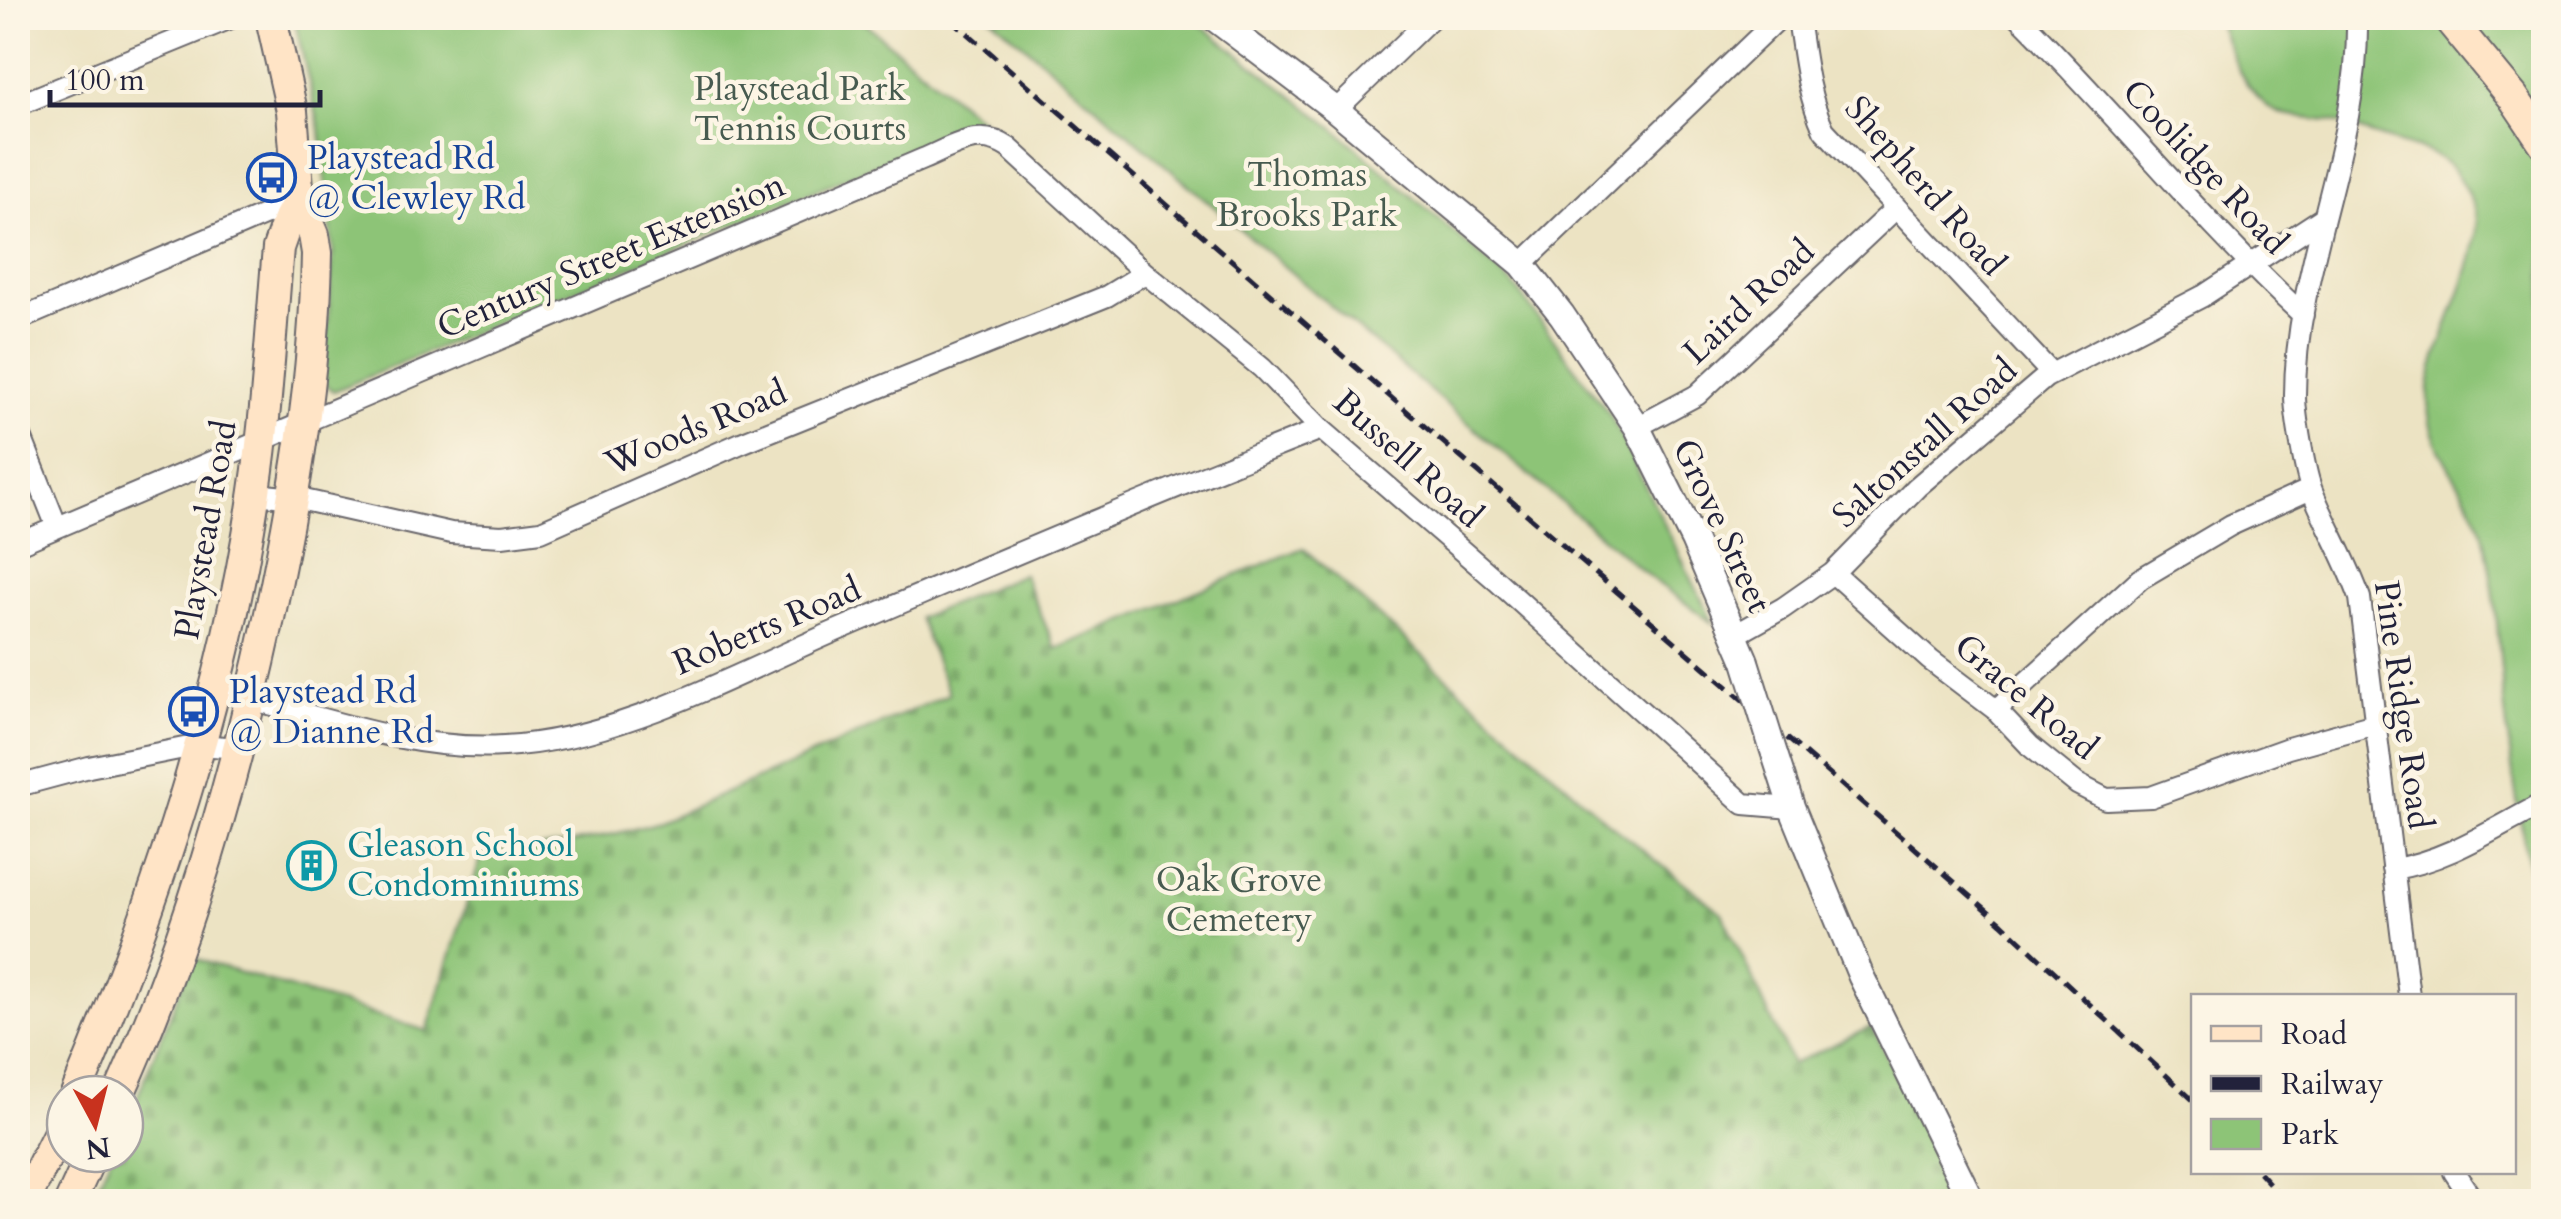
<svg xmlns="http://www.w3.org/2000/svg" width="2561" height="1219" viewBox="0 0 2561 1219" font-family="Cardo,serif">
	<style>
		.cemetery { fill: url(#cemetery-stones); stroke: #587359; stroke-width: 2.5 }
		.green { fill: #8dc477; stroke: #587359; stroke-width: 2.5 }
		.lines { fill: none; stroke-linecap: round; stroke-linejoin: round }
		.minor-casing { stroke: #69666b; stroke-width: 24 }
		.tertiary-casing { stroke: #69666b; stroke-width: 29 }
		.secondary-casing { stroke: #69666b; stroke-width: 34 }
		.minor { stroke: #fff; stroke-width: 20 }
		.tertiary { stroke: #fff; stroke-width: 25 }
		.secondary { stroke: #ffe4c6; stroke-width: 30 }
		.rail { stroke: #22223b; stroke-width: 5; stroke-dasharray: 15 8; stroke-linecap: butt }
		.tertiary-bridge-casing { stroke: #69666b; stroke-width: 29; stroke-linecap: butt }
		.tertiary-bridge { stroke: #fff; stroke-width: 25 }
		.labels { text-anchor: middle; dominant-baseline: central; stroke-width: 9; stroke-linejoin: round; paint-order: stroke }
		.park-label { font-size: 35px; fill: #475b50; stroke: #fcf5e5 }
		.transit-label { font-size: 35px; fill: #164399; stroke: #fcf5e5; text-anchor: start }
		.street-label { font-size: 35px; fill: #22223b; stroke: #fcf5e5 }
		.culture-label { font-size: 35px; fill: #0d838f; stroke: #fcf5e5; text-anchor: start }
	</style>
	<defs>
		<pattern id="cemetery-stones" width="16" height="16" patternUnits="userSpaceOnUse" patternTransform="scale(2.5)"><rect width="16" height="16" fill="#8dc477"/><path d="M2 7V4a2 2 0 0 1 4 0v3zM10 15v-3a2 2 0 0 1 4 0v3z" fill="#79a868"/></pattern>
	</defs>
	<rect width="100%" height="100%" fill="#fcf5e5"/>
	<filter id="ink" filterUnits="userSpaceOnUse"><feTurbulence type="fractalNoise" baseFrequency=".01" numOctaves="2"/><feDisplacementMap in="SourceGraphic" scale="20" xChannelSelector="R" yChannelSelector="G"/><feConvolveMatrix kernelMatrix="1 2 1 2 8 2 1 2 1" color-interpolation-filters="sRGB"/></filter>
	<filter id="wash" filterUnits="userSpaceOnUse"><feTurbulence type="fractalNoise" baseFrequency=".0048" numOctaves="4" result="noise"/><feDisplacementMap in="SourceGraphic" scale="40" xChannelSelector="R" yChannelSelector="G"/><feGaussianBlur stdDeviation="2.25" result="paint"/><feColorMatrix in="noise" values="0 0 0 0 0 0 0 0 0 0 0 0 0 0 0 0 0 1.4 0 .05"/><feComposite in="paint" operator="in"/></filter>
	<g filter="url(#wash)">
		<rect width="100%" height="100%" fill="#ece3c3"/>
		<path class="cemetery" d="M1303 548 1605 820 1722 913 1792 1064 1872 1027 1958 1201 90 1202 112 1154H125V1127L193 958 427 1031 483 851C543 852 602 838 660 822L949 694 919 618 1023 574 1056 649Z"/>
		<path class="green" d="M294 18H859L982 121 334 391 325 384 324 378 333 251 320 129Z
			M992 18H1192L1334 128 1512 283 1610 415 1714 624 1647 575Z
			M2217 18H2543V928C2522 848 2510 764 2502 681 2498 633 2495 586 2484 538 2472 487 2427 457 2428 400 2428 343 2493 251 2472 203 2449 149 2428 153 2379 137 2361 132 2348 124 2329 121 2310 118 2286 119 2270 108 2240 86 2230 51 2217 18Z"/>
	</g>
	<g filter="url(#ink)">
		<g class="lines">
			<defs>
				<path id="minor" d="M1798 18C1804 57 1807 94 1824 130L2052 374
					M2020 18C2117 114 2202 222 2303 315
					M2357 18C2360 146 2295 266 2295 395 2295 415 2305 475 2313 493 2328 529 2347 561 2360 598L2409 996
					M18 105 231 18
					M1336 110 1431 18
					M1522 264 1779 18
					M18 320 299 200
					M1637 427 1697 395 1895 209
					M18 429 57 527
					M255 494 295 498 451 533 502 536 541 531 741 443 1107 296 1145 273
					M18 544 923 159C955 146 978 127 1009 148L1145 273 1262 368 1321 429 1497 581 1744 804 1792 808
					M1833 573 1930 660 1996 710 2030 746 2077 784 2106 799 2151 797 2288 748 2375 724
					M1735 635 1783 608 1833 573 1917 487 2046 377 2203 296 2321 219
					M216 690C309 712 407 752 504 746 621 740 739 672 845 627 1003 559 1161 492 1321 429
					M1996 710 2140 579 2231 525 2311 489
					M18 786 89 767 199 745 239 748
					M2393 869C2447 861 2495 828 2544 803
					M2454 1172 2474 1202"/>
				<path id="tertiary" d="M1214 18 1336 110 1522 264 1562 315 1637 427 1694 541 1745 660
					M1771 743 1792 808 1861 976 1972 1202"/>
				<path id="secondary" d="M2448 18 2513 97 2544 143
					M76 1094C157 900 224 699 255 491 267 411 271 329 278 248L287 222 299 200
					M119 1094C187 944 233 784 268 623 294 501 315 379 317 253L314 235 299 200 292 111 271 18
					M24 1202 65 1120
					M70 1202 92 1154"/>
			</defs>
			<use href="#minor" class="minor-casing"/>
			<use href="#tertiary" class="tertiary-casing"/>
			<use href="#secondary" class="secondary-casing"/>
			<use href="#minor" class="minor"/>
			<use href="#tertiary" class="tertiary"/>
			<use href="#secondary" class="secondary"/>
			<path class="rail" d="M950 18 2002 923 2194 1101
				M2259 1172 2286 1202"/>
			<defs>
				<path id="tertiary-bridge" d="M1745 660 1771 743"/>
			</defs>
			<use href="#tertiary-bridge" class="tertiary-bridge-casing"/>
			<use href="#tertiary-bridge" class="tertiary-bridge"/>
		</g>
	</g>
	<defs>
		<symbol id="bus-ring" viewBox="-11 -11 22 22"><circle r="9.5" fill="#fcf5e5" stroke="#1a4fb4" stroke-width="1.5"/><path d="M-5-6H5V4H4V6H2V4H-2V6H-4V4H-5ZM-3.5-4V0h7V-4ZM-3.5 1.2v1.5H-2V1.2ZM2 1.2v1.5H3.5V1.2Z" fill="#1a4fb4"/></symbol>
		<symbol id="building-ring" viewBox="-11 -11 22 22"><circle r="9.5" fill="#fcf5e5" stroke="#0f9aa8" stroke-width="1.5"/><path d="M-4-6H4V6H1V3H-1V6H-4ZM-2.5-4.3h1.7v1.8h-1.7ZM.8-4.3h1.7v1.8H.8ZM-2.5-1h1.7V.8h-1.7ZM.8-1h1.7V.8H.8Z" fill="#0f9aa8"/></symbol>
	</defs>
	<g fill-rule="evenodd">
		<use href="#bus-ring" x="244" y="150" width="55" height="55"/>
		<use href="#bus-ring" x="166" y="684" width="55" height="55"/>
		<use href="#building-ring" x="284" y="838" width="55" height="55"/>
	</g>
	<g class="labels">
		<g class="park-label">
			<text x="800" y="89">Playstead Park<tspan x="800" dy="40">Tennis Courts</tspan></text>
			<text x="1307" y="175">Thomas<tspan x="1307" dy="40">Brooks Park</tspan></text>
			<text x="1239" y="880">Oak Grove<tspan x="1239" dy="40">Cemetery</tspan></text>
		</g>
		<g class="transit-label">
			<text x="307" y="158">Playstead Rd<tspan x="307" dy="40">@ Clewley Rd</tspan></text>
			<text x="229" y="692">Playstead Rd<tspan x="229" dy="40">@ Dianne Rd</tspan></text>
		</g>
		<g class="street-label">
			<text transform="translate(2205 167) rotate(47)">Coolidge Road</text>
			<text transform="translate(1925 186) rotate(49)">Shepherd Road</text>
			<text transform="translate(611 256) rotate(-23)">Century Street Extension</text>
			<text transform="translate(1749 302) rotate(-43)">Laird Road</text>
			<text transform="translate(696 428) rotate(-23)">Woods Road</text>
			<text transform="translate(1925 443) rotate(-42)">Saltonstall Road</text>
			<text transform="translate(1408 459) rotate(42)">Bussell Road</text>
			<text transform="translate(1722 526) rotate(65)">Grove Street</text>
			<text transform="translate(206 530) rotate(-80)">Playstead Road</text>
			<text transform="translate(767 626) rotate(-23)">Roberts Road</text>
			<text transform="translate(2026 697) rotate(40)">Grace Road</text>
			<text transform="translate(2403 705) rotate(82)">Pine Ridge Road</text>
		</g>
		<g class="culture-label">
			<text x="347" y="845">Gleason School<tspan x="347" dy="40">Condominiums</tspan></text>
		</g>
	</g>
	<rect width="2561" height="1219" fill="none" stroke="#fcf5e5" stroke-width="60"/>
	<rect x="2191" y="994" width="325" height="180" fill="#fcf5e5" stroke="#a5a1a1" stroke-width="2.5"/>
	<rect x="2211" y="1026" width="50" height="15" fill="#ffe4c6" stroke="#a5a1a1" stroke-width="2.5"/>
	<text x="2281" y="1044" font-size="30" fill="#22223b">Road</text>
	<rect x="2211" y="1076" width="50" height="15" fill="#22223b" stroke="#a5a1a1" stroke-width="2.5"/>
	<text x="2281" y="1094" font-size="30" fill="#22223b">Railway</text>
	<rect x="2211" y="1119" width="50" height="30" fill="#8dc477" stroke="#a5a1a1" stroke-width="2.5"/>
	<text x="2281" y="1144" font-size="30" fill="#22223b">Park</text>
	<g transform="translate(95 1124) rotate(173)"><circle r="48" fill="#fcf5e5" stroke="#a5a1a1" stroke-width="2.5"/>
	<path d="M0-8L18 38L0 25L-18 38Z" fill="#c8321e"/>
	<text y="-15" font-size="28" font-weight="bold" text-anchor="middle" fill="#22223b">N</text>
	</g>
	<path d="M50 90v15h270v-15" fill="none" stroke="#22223b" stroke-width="5"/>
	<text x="65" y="90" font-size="30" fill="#22223b" stroke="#fcf5e5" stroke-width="8" paint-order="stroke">100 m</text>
</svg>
